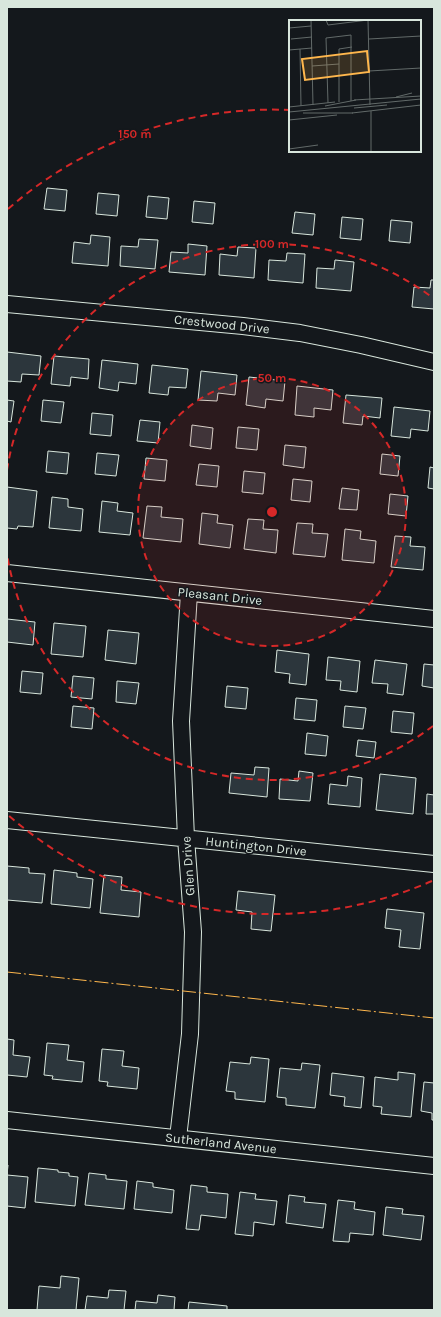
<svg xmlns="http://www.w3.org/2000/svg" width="441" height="1317" viewBox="0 0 441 1317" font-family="Karla,sans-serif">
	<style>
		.building { fill: #2c363c; stroke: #d8e6dc }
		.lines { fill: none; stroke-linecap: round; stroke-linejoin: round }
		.minor-casing { stroke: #d8e6dc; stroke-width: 18 }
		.minor { stroke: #14181c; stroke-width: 16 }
		.power { stroke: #ffb74d; stroke-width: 1; stroke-dasharray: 14 3 2 3; stroke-linecap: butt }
		.ring { fill: none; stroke: #d62828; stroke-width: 2; stroke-dasharray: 7 5 }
		.labels { text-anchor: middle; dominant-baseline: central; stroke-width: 3; stroke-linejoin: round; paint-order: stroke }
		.street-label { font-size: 13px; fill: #d8e6dc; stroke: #14181c }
		.inset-road { fill: none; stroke: #626a69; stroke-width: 1 }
		.view { fill: #ffb74d; fill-opacity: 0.15; stroke: #ffb74d; stroke-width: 2 }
		.inset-edge { fill: none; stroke: #d8e6dc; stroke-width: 2 }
		.centre { fill: #d62828; stroke: #14181c; stroke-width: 2 }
		.ring-label { font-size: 12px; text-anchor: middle; font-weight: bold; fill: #d62828; stroke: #14181c; stroke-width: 3; stroke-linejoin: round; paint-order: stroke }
	</style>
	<rect width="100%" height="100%" fill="#14181c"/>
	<path class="building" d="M47 188 67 190 65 211 44 209Z
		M98 193 119 195 117 216 96 214Z
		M148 196 169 198 167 219 146 217Z
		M194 201 215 203 213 224 192 222Z
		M295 212 315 214 313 235 292 233Z
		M342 217 363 219 361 240 340 238Z
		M391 220 412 222 410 243 389 241Z
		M91 235 110 237 108 266 72 263 74 242 90 244Z
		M139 239 158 240 155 269 120 266 121 246 138 247Z
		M188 244 207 246 205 275 169 272 171 252 188 253Z
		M238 247 256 248 254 278 219 275 220 254 237 256Z
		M287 253 305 254 303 283 268 280 269 260 286 261Z
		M335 260 354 262 351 291 316 288 317 268 334 269Z
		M431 280H434V309L412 307 414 287 430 288Z
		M7 352 41 356 39 375 22 374 21 382 7 381Z
		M54 356 89 359 88 379 71 377 70 386 51 384Z
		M102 360 138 364 136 384 119 382 118 391 99 388Z
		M152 365 188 369 186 388 169 387 168 395 149 393Z
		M201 371 237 375 235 395 218 393 217 401 198 400Z
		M249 377 285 381 283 401 266 399 265 408 246 405Z
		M297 386 333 390 331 410 314 408V417L295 415Z
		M346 395 382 398 380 418 363 416 362 425 343 423Z
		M7 400 14 401 11 422 7 421Z
		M43 400 64 402 61 423 41 421Z
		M394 407 430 411 428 431 411 429 410 438 391 436Z
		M92 413 113 415 111 436 90 434Z
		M140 420 160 422 158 443 137 441Z
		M192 425 213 428 211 449 190 446Z
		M238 427 259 429 257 450 236 448Z
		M285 445 306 447 304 468 283 465Z
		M48 451 69 453 67 474 46 472Z
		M97 453 119 455 116 476 95 474Z
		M382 454 400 456 398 476 380 474Z
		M146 458 167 460 165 481 144 479Z
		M199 464 219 466 217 487 196 485Z
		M430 467 434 468V489L428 488Z
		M244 471 265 473 263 494 242 492Z
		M293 479 312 481 310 502 291 500Z
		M7 487 37 491 33 527 18 526 17 529 7 528Z
		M342 488 359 490 357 510 339 509Z
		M390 494 408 496 406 516 388 514Z
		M52 497 68 499V507L83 509 81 531 49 528Z
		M102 501 118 503 117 511 133 513 130 535 99 532Z
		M147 506 162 507 161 517 183 519 181 542 143 538Z
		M202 513 218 515 217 523 233 525 230 548 199 544Z
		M248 519 264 520 263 529 278 530 276 553 244 549Z
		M297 523 313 524 312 533 328 534 325 557 293 554Z
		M345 529 361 531 360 539 376 541 374 563 342 560Z
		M395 536 411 537 410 546 425 547 423 570 391 567Z
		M7 619 35 622 33 645 7 642Z
		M54 623 86 626 83 657 51 654Z
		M108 630 139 633 136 664 105 660Z
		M277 650 309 654 306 685 289 683 290 674 275 672Z
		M328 657 360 661 357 692 340 690 341 681 326 680Z
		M375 660 407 664 403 695 387 693 388 684 372 683Z
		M424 664 434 665V688L422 686Z
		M22 671 43 673 41 694 20 692Z
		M73 676 94 678 92 699 71 697Z
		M117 681 139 683 136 704 116 702Z
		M227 686 248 688 246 709 225 707Z
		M296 698 317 700 315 721 294 719Z
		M73 706 94 708 92 729 71 727Z
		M345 706 366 708 363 729 343 727Z
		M393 711 414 713 412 734 391 732Z
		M307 733 328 736 326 756 305 754Z
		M358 740 376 742 374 758 356 756Z
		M255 767 269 768 267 797 229 793 231 773 254 775Z
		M299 771 313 773 310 801 279 799 280 779 298 781Z
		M380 774 416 778 413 814 376 810Z
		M348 776 362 778 360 807 328 804 330 784 347 786Z
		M427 794 434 795V814H426Z
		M7 866 29 868V873L45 874 42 903 7 900Z
		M54 870 77 873V877L93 879 90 908 51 904Z
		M104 875 122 877 121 890 141 892 139 917 100 913Z
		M238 891 275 895 271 931 251 929 252 912 236 910Z
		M387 909 424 913 420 949 399 947 401 930 385 928Z
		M7 1039 14 1040 13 1055 30 1057 27 1077 7 1075Z
		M47 1043 69 1045 67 1060 84 1062 82 1082 52 1079 53 1076 44 1075Z
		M102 1049 124 1051 122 1066 139 1068 137 1089 107 1086 108 1082 99 1081Z
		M251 1057 269 1059 265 1102 235 1099V1092L226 1091 230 1062 250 1064Z
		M302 1063 320 1065 315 1108 286 1105V1098L277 1097 280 1068 301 1070Z
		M398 1072 415 1074 411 1117 381 1114 382 1107 373 1106 375 1077 398 1080Z
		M332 1073 364 1077 361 1108 344 1106 345 1097 330 1095Z
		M424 1082 434 1083V1120H432V1113L421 1111Z
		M7 1165H8L7 1175 28 1177 25 1208 7 1206Z
		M38 1168 58 1170V1172L69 1173V1176L78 1177 75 1206 35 1202Z
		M89 1173 106 1175V1179L127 1181 124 1209 85 1205Z
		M137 1181 153 1183V1187L174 1190 172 1213 134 1209Z
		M191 1185 207 1187V1192L228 1194 226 1218 201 1215 199 1230 186 1229Z
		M240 1192 256 1194 255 1199 277 1201 274 1225 254 1222 253 1236 235 1234Z
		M289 1195 305 1197 304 1202 326 1204 323 1228 286 1223Z
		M338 1200 355 1202 354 1209 375 1212 373 1235 350 1233 349 1242 333 1241Z
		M386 1207 403 1209 402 1214 424 1216 421 1240 383 1235Z
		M61 1276 79 1278 76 1310H37L39 1286 60 1288Z
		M109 1290 126 1291 124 1310H85L87 1296 108 1298Z
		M158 1295 175 1297 174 1310H135L136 1301 157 1303Z
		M189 1302 227 1306V1310H188Z"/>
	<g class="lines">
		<defs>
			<path id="minor" d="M7 304 243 326 300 333 361 345 434 362
				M7 573 434 619
				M7 820 434 864
				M7 1120 434 1166
				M178 1138 190 1034 193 932 186 838 181 721 189 593"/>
		</defs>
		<use href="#minor" class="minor-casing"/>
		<use href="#minor" class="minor"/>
		<path class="power" d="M7 972 434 1018"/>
	</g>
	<circle cx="272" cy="512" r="134" fill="#d62828" fill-opacity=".12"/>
	<g class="ring">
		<circle cx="272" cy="512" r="134"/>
		<path d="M433 726A268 268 0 0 1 7 554M7 470A268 268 0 0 1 433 298"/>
		<path d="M432 881A402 402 0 0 1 8 815M8 209A402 402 0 0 1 290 110"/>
	</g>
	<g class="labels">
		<g class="street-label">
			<text transform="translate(222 324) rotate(6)">Crestwood Drive</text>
			<text transform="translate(220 596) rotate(6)">Pleasant Drive</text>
			<text transform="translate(256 846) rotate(6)">Huntington Drive</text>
			<text transform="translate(188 866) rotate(-94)">Glen Drive</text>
			<text transform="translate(221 1143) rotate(6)">Sutherland Avenue</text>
		</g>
	</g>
	<g transform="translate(289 20)">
		<rect width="132" height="132" fill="#14181c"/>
		<path class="inset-road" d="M22 0 24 85M37 0 39 5 79 0M79 0 81 85M0 8 22 6M2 19 23 17M80 19 132 16M11 29 12 86M0 30 23 28M23 46 50 44M80 51 132 48M107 77 123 73M65 80 132 76M50 82V29L63 27M39 83 37 18 62 15V81M36 86 67 80M0 87 46 82M65 88 98 85M82 91V132M0 92 132 79M14 93H64M63 93 132 85M0 100 48 95M0 129 29 125"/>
		<path class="view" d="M78 31 80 52 16 60 13 39Z"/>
		<rect width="132" height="132" class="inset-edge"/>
	</g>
	<circle cx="272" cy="512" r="6" class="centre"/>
	<g class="ring-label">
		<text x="135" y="138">150 m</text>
		<text x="272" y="248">100 m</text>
		<text x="272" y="382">50 m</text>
	</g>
	<rect width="441" height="1317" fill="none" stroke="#d8e6dc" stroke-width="16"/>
</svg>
